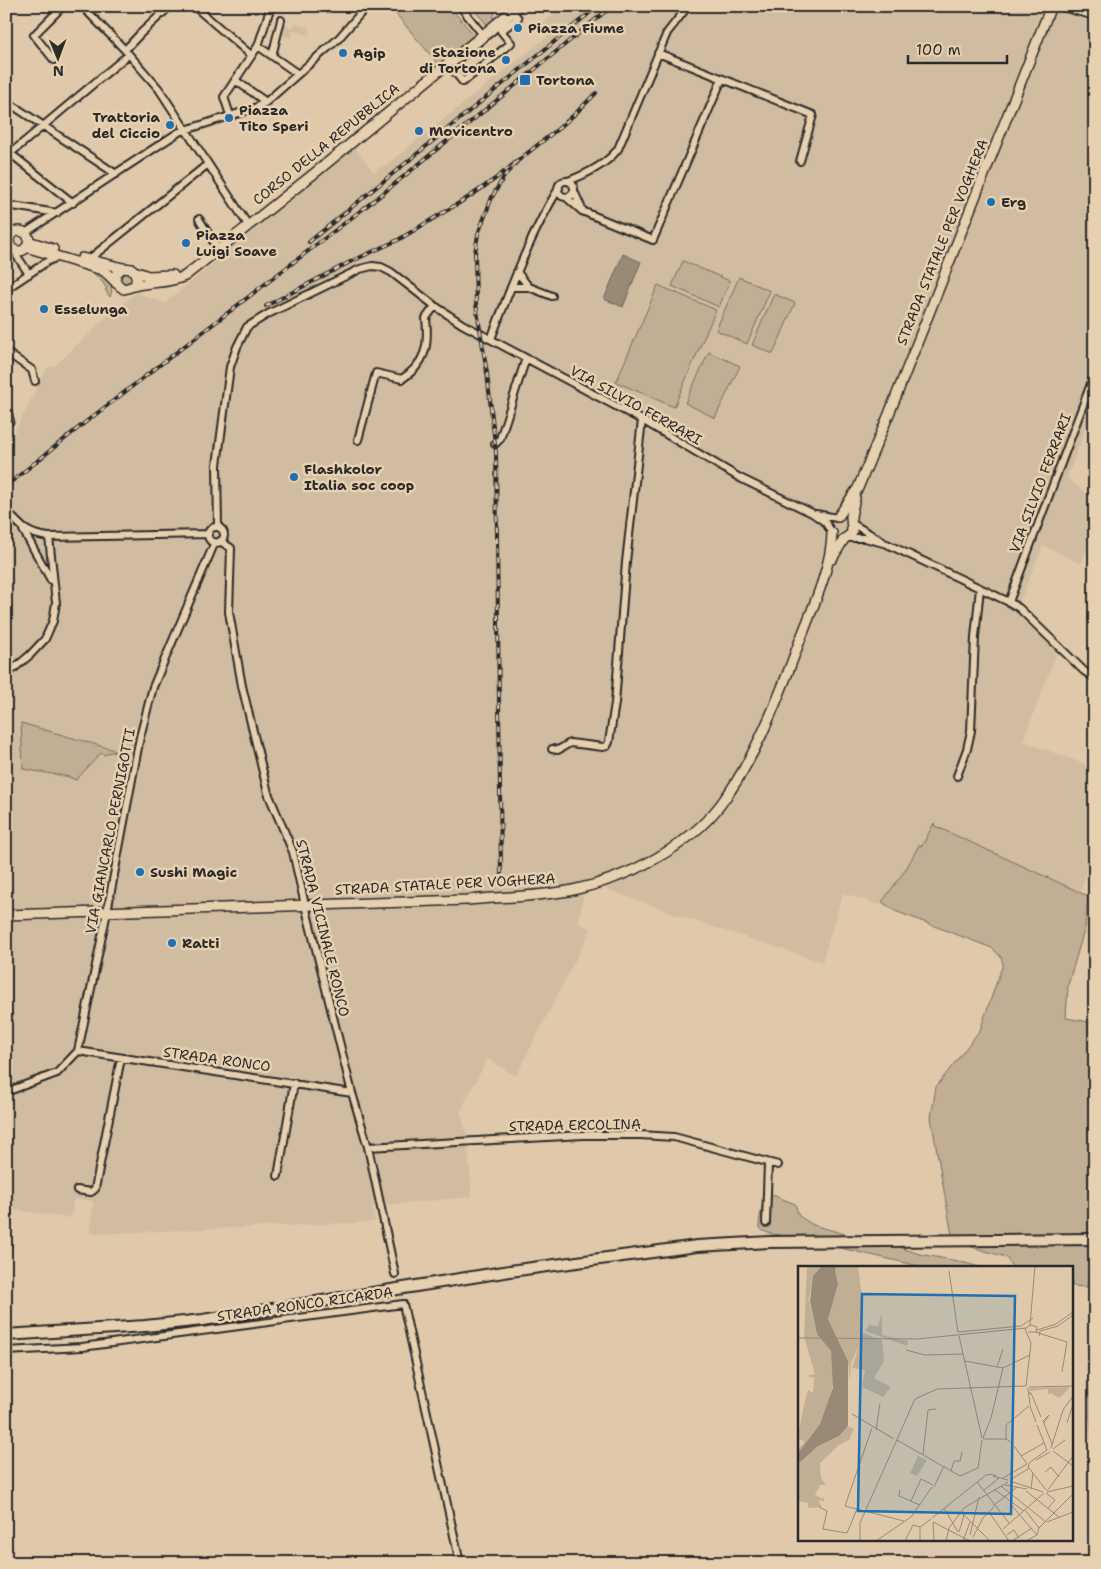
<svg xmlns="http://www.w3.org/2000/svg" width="1101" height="1569" viewBox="0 0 1101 1569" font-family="'Shantell Sans',sans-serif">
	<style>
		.built { fill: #d0bca0 }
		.green { fill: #c0af94; stroke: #766d60 }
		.water { fill: #988a77; stroke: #6c6459 }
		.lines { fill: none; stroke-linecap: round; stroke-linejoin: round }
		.street-casing { stroke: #2b2b2b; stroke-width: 10 }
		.secondary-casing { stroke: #2b2b2b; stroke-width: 12 }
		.primary-casing { stroke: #2b2b2b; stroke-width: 14 }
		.street { stroke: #e6d0af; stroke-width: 6 }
		.secondary { stroke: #e6d0af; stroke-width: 9 }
		.primary { stroke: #e6d0af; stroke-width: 10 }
		.rail-casing { stroke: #2b2b2b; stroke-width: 4 }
		.rail { stroke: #e6d0af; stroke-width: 2; stroke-dasharray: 5.5; stroke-linecap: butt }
		.poi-dot { fill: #1f6fb2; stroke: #e6d0af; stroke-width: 2 }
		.labels { text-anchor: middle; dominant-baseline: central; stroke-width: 5; stroke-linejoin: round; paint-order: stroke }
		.poi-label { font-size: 14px; font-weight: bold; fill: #2b2b2b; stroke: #e6d0af; text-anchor: start }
		.street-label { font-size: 14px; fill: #2b2b2b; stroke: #e6d0af }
		.inset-road { fill: none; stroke: #978a77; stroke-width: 1 }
		.view { fill: #1f6fb2; fill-opacity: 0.15; stroke: #1f6fb2; stroke-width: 2.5 }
		.inset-edge { fill: none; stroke: #2b2b2b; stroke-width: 2.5 }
	</style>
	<rect width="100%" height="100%" fill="#dfc9aa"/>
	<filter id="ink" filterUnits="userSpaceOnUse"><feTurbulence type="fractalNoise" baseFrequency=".02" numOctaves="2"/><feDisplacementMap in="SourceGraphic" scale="10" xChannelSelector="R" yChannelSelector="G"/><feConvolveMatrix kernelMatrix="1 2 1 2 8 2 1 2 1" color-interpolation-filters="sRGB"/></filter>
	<g filter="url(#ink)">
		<path class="built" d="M563 6H1095V414L1091 413 1067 478 1095 500V525L1081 564 1043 545 1019 604 1060 644 1023 741 1095 768V849L1080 892 935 826 934 824 922 846H919L906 869 882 902 878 905 843 893 822 962 680 916 604 888 584 894 578 923 591 929 516 1076 487 1059 460 1112 467 1135 472 1197 372 1206 375 1222 90 1234 93 1201 74 1199 70 1218 6 1209V449L47 368 56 365 113 311 136 293 165 303 354 147 374 172 385 164 386 165 547 37 539 27Z
			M295 23 310 28 309 35 293 30 291 38 279 34 281 24 293 27Z"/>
		<path class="green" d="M403 6H449L474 35 439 65 395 13Z
			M471 6H496L493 20 487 25Z
			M683 261 730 281 719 307 672 286Z
			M120 278a6 6 0 1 1 12 0a6 6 0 1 1-12 0Z
			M92 272C105 275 116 283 110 297L105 290 107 289 98 276H95Z
			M739 277 770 291 747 344 716 330Z
			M658 285 716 310 674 407 616 382Z
			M774 294 795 303 773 354 752 345Z
			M709 352 740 366 715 418 685 403Z
			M21 723 111 749 118 753 110 752 104 755 101 753 76 780 69 777 23 769Z
			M934 823 935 826 1088 896 1085 927 1068 985 1066 1018 1095 1023V1214L1087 1287 1072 1286V1268H1013L1006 1257 958 1243 954 1240 951 1230 931 1118 936 1087 980 1030 1003 964 1001 957 992 948 895 911 882 902 906 869 919 845 922 846Z
			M764 1195H773L795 1204 799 1216 813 1225 859 1238 891 1244 919 1254 958 1261 983 1268H928L788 1236C748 1232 760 1227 764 1195Z
			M1095 1315V1482L1090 1416V1373Z"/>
		<path class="water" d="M623 254 641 262 623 307 604 299Z"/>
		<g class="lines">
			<defs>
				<path id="street" d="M82 6 125 50 159 89 248 225
					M156 6 161 14
					M194 6 251 55
					M460 6 483 35
					M1058 6 1095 16
					M514 13 518 18 501 31 511 43 463 82 450 66Z
					M258 46 298 74
					M125 50 140 34 170 6
					M658 53 813 115 800 161
					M272 56 281 20
					M54 60 34 35 63 6
					M235 80 266 102
					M6 101 116 174
					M230 115 224 97 258 46 271 6
					M6 150 73 203
					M6 157 128 55
					M568 181C587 174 606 165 618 149L667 33 688 6
					M558 189a8 8 0 1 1 16 0a8 8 0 1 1-16 0Z
					M574 191 582 209
					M566 197 582 211 653 240 722 79
					M6 205 57 213
					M199 219 218 249
					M25 233 179 132 255 108 266 102 338 39 367 6
					M6 247 10 244
					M16 250 17 256 29 274
					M88 260 208 164
					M517 272 529 287
					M511 287H529L552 296
					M6 289 48 261 58 257
					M491 339C511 287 530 235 559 188
					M6 352 32 370 35 381
					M6 405 10 421
					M358 440 376 373 402 379C426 363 429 346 426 318L435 306
					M495 444 500 439 526 358
					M6 510C21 527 26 534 49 537L208 534
					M816 514 837 518
					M853 524 882 541
					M218 527 217 465 230 367 237 347 247 327 268 314 360 269 372 266 381 267 391 272 435 306 462 324 642 420 740 478 812 513 825 522 831 531
					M208 535a8 8 0 1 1 16 0a8 8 0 1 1-16 0Z
					M23 530 51 580
					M847 538H865L887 544 1009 602 1019 608 1084 671 1095 678
					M220 541 231 548 229 612 242 686 268 793 293 852 305 905 352 1093 368 1147 395 1274
					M1009 602 1095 373
					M6 675 30 655 45 639 53 621 56 603 49 537
					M552 749 558 750 570 743 603 747 607 746 609 742 615 703 626 562 642 420
					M957 776 967 749 971 731 975 637 980 588
					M78 1051 352 1093
					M6 1092 57 1073 78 1051 107 912 140 737 153 687 215 542
					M368 1147 583 1135H640L674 1137 778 1165
					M278 1176 294 1083
					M77 1190 91 1192 95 1189 121 1058
					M766 1223 768 1163
					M6 1351 82 1347 403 1304 460 1563"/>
				<path id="secondary" d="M9 241a10 10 0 1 1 20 0a10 10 0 1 1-20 0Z
					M28 241 53 249
					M26 247 102 270C111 275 115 284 124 289L134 286C138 280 137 274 132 269L123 268C117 271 114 276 116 283
					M82 258 123 268
					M134 271 148 276 173 275
					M134 286C151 281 168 284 185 276L316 172 518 6
					M838 517 858 488 889 414 1051 6
					M832 559 844 539 850 535 852 532 851 516 855 498
					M6 915 467 900C502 897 538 897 573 890 625 879 688 848 721 804 752 763 775 707 793 659 806 622 832 570 832 533"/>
				<path id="primary" d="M6 1335 145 1326 203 1320 510 1271 697 1246 770 1242 1095 1239"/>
			</defs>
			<use href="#street" class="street-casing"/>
			<use href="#secondary" class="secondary-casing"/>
			<use href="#primary" class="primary-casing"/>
			<use href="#street" class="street"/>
			<use href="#secondary" class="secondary"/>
			<use href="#primary" class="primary"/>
			<defs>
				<path id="rail" d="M309 242 598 6
					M266 306 352 261 398 240 469 197 495 179 559 128 575 114 596 93
					M6 486 87 421 381 195 612 6
					M501 873 496 453 487 373 476 304 475 253 478 234 492 197 505 175 517 162"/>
			</defs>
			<use href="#rail" class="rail-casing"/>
			<use href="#rail" class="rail"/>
		</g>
	</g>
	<g class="poi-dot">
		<circle cx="518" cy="28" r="5"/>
		<circle cx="343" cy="53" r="5"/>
		<circle cx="506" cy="60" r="5"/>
		<rect x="519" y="74" width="12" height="12" rx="2.5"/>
		<circle cx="229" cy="118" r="5"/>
		<circle cx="170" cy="125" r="5"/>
		<circle cx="419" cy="131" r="5"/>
		<circle cx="991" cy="202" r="5"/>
		<circle cx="186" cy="243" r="5"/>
		<circle cx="44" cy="309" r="5"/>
		<circle cx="294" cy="477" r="5"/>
		<circle cx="140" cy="872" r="5"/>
		<circle cx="172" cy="943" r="5"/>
	</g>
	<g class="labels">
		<g class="poi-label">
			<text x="528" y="28">Piazza Fiume</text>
			<text x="496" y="52" text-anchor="end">Stazione<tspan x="496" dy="16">di Tortona</tspan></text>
			<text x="353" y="53">Agip</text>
			<text x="536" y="80">Tortona</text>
			<text x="239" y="110">Piazza<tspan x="239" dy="16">Tito Speri</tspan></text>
			<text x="160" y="117" text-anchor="end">Trattoria<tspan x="160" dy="16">del Ciccio</tspan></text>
			<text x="429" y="131">Movicentro</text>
			<text x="1001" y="202">Erg</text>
			<text x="196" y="235">Piazza<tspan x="196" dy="16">Luigi Soave</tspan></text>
			<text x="54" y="309">Esselunga</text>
			<text x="304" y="469">Flashkolor<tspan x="304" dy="16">Italia soc coop</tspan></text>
			<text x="150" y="872">Sushi Magic</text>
			<text x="182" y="943">Ratti</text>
		</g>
		<g class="street-label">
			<text transform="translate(326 144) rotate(-39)">CORSO DELLA REPUBBLICA</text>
			<text transform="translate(942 242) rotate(-68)">STRADA STATALE PER VOGHERA</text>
			<text transform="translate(636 405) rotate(29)">VIA SILVIO FERRARI</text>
			<text transform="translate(1040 483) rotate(-69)">VIA SILVIO FERRARI</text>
			<text transform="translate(110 831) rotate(-79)">VIA GIANCARLO PERNIGOTTI</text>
			<text transform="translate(445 884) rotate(-3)">STRADA STATALE PER VOGHERA</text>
			<text transform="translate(323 928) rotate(76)">STRADA VICINALE RONCO</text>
			<text transform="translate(217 1059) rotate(8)">STRADA RONCO</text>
			<text transform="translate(575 1125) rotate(-1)">STRADA ERCOLINA</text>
			<text transform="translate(305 1304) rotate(-8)">STRADA RONCO RICARDA</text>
		</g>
	</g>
	<g transform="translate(798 1266)">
		<rect width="275" height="275" fill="#dfc9aa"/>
		<path d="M9 0H24L15 12 11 33 19 68 33 85 36 111 31 140 22 158 0 187V182L7 176 0 172 5 143 10 124 15 127 16 112 9 110 17 108 6 71ZM40 0H60L64 30 63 75 53 97 52 115 50 95 30 53 40 18 37 3ZM84 47V69L110 75 109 80 67 65 71 59 80 60ZM65 67 84 74 86 95 76 112 93 121 85 131 64 121 67 104 54 102ZM272 121 262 132 252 127 250 129V123L231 125 232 122ZM50 160 56 163 51 174 41 179 22 197 23 212 28 219H22L17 229 25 233 26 230V235L20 234 24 241 10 242V237L0 235V198L20 180 41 170ZM120 190 129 194 119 210 112 207Z" fill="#c0af94"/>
		<path d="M24 0H40L37 3 40 18 30 53 50 95V160L41 170 20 180 0 198V187L22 158 35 122 33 85 19 68 12 35 15 10Z" fill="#988a77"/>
		<path class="inset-road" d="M151 5 160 66 223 60 235 52M232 59 237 0M239 64 258 58 275 46M237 66 269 76 264 106M161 70 184 172M241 70 242 65 260 60 275 49M0 72 119 73 228 62M108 84 127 89 165 88M167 95 205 102M199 101 205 83M228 120 233 77 227 63 232 59 239 61 238 66H230M231 121 275 120M230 122 232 139M230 127H233L243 151M232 140 238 156M54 148 96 173M246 157 251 149 245 155 254 178V179M269 157 274 141M239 159 249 184M74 162 47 240 106 255M78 164 82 138M185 172 193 152 205 102 232 89M185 173H208L214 177M208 173V159L231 140M99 174 162 210 180 202 184 174M216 180 229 198M253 182 265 144 275 130M255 183 267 174M255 185 275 200M125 188 130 144 138 143M223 190 246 177M238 194 252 186M231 197 249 184M231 202 248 224M153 205 156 195H162L164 186M247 206 253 201 261 211M198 209 195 210 210 214M205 212 229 198M212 214 230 203 231 197M212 215 245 226M179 216 211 257M207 219 229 223M203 220 248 256M136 221 146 200M233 223 235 207M102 224 101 230 122 239M197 224 226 245M185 225 201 212M228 225 261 251M249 225 275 190M249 226 275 220M248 227 257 234 250 242M113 235 123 213 135 219M195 240 219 221M214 240 239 269M21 241 29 245 25 263 49 267 59 243M146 242 160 266M227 244 241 262M163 246 192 275M191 246 211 275M134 252 188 209 195 208M135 256 172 275M135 256 136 275M249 256 275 246M205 263 246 227M161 266 166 249M172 269 181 231M209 269 216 264 221 272M175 271 185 252 196 241M62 275V257L117 133 139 123 228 120M78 275 113 251 134 221M107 275 115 259 122 261M122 275V261L133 253M148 275 151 262 166 242 210 216M165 275 172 256M214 275 234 262M228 275 239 269 241 262 275 228"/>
		<path class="view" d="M64 28 217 30 213 248 60 245Z"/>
		<rect width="275" height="275" class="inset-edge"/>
	</g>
	<rect width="1101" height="1569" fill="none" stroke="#e6d0af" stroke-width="25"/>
	<rect x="12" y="12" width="1076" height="1544" fill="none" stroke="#2b2b2b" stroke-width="2" filter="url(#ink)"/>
	<g transform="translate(58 58) rotate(179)" stroke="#e6d0af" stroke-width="4" paint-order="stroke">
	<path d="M0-4L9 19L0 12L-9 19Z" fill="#2b2b2b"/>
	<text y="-8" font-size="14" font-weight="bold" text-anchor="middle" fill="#2b2b2b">N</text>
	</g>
	<path d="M908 55v8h99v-8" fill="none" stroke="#2b2b2b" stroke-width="2.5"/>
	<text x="916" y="55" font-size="15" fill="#2b2b2b" stroke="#e6d0af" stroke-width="4" paint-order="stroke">100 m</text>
</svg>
